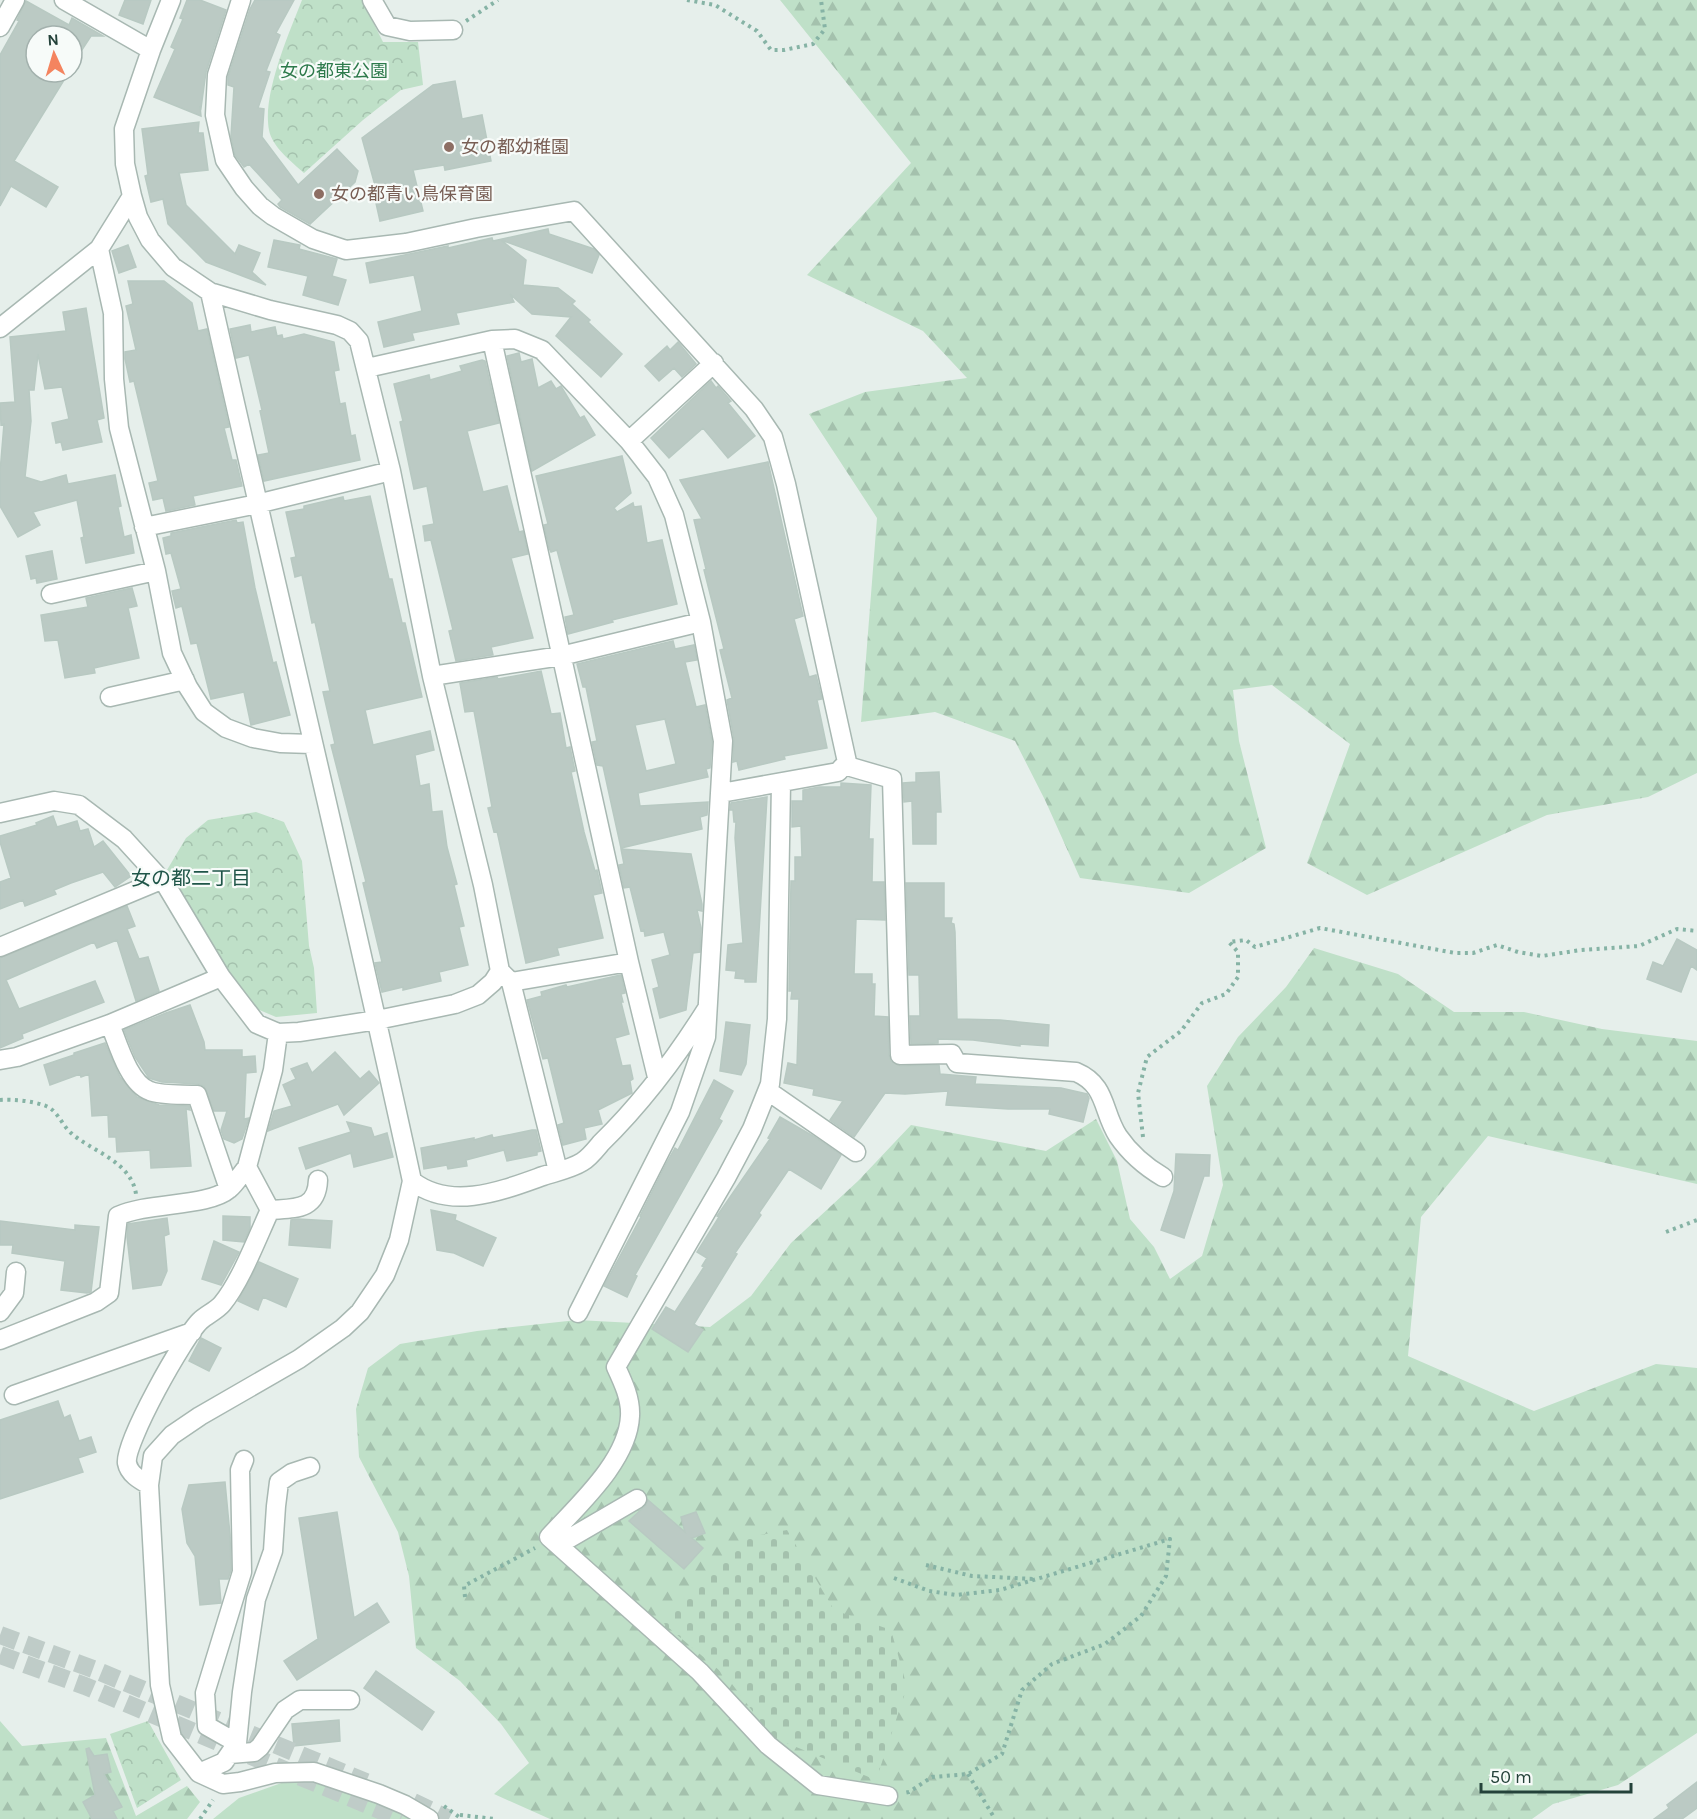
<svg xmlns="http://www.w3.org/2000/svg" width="1697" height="1819" viewBox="0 0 1697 1819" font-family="Karla,'Noto Sans JP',sans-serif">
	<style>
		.forest { fill: url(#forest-firs) }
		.cemetery { fill: url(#cemetery-stones) }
		.park { fill: url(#park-crowns) }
		.garden { fill: #bfe0c8 }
		.building { fill: #bbcac4; stroke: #b8c9c2; stroke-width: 1.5; fill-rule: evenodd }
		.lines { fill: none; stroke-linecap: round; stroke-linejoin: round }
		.highway-tunnel { stroke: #bfccc8; stroke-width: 18; stroke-dasharray: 18 9; stroke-linecap: butt }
		.minor-casing { stroke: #a8b8b2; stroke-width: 21 }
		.path { stroke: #86b3a5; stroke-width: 4; stroke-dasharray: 3 4.5; stroke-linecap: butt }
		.minor { stroke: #fff; stroke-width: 18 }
		.education-dot { fill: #8d6e63; stroke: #f7fbf9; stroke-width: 2 }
		.labels { text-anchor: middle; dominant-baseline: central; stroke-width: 4.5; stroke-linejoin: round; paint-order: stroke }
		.park-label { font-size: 18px; fill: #2d7a4b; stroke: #f7fbf9 }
		.education-label { font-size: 18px; fill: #785e54; stroke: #f7fbf9; text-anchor: start }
		.neighbourhood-label { font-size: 20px; fill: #1f5548; stroke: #f7fbf9 }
	</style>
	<defs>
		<pattern id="forest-firs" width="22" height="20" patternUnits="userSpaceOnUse" patternTransform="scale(1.5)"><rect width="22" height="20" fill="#bfe0c8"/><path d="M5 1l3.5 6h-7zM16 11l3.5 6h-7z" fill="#a4c1ad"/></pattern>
		<pattern id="cemetery-stones" width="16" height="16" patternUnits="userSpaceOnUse" patternTransform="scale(1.5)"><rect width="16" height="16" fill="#bfe0c8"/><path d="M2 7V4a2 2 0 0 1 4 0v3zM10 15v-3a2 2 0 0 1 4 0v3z" fill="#a4c1ad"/></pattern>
		<pattern id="park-crowns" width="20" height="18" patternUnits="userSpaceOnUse" patternTransform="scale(1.5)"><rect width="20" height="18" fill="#bfe0c8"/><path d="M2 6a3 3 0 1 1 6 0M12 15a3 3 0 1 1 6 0" fill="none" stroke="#a4c1ad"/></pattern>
	</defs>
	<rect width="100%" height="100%" fill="#e6efeb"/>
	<path class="forest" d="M780 0H1697V773L1648 797 1547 815 1367 895 1307 863 1350 744 1272 685 1233 690 1239 741 1266 848 1189 893 1080 878 1045 800 1015 741 935 712 861 722 877 518 809 414 865 392 967 378 923 331 807 275 911 163Z
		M1314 948 1398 974 1454 1012H1524L1602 1029 1697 1041V1184L1488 1136 1421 1217 1408 1356 1534 1411 1656 1364 1697 1368V1733L1618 1785 1553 1804 1532 1819H550L494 1794 529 1763 501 1724 460 1681 416 1648 409 1576 398 1532 359 1457 356 1409 368 1368 400 1344 477 1331 577 1320 710 1327 751 1296 791 1243 858 1181 911 1125 1046 1151 1096 1119 1117 1161 1130 1219 1154 1247 1170 1279 1202 1256 1223 1185 1207 1086 1238 1037 1286 987Z
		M0 1721 22 1746 106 1738 136 1816 187 1786 200 1802 187 1819H0Z"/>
	<path class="cemetery" d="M787 1530 834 1610 891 1630 907 1687 876 1780 772 1737 726 1676 663 1623 750 1537Z"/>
	<path class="park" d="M302 0H362L383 42H418L423 85 401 90 363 120 304 173C292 162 272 147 269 130 262 95 289 33 302 0Z
		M256 812 284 822 302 861 309 946 314 968 317 1013 276 1017 250 1006 167 870 186 838 208 820Z
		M148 1721 181 1780 137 1808 110 1734Z"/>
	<path class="garden" d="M287 1781 330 1782 414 1819H213L239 1798Z"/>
	<path class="building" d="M125 0H151L143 24 119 15Z
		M187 0H200L226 10 206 72 201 108 200 106 201 116 154 97 175 49 171 47 183 19 180 18Z
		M255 0H294L276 33 280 35 266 71 270 72 258 108 264 109 262 137 298 185 337 149 358 171 355 182 310 224 280 207 278 204 282 200 249 164 244 167 235 155 231 136 234 87 228 85V77L250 9Z
		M26 1 69 25 72 18 103 36H91L72 65V36H36V72H69L14 161 58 187 46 207 11 186 0 206V55L19 21 17 20Z
		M455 81 462 119 482 115 491 161 445 170 444 165 413 170 423 211 380 221 372 185 376 189 362 138 433 85Z
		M199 122 198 133H203L208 170 179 173 186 205 235 254 239 245 260 253 252 272 266 285 206 262 168 224 163 199 151 202 145 176 148 175 142 129Z
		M548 229 549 234 594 249 599 255 592 273 501 240 526 260 523 285 558 288 575 301 572 304 590 320 588 322 622 354 601 377 556 336 571 317 532 314 510 294 514 302 456 313 459 324 412 333 414 340 384 347 378 322 422 311 415 279 414 275 370 283 366 263 448 246V248L492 238 493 241Z
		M274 240 300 245 299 249 337 259 332 276 346 280 338 305 303 295 308 276 268 267Z
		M128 245 136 267 119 273 112 251Z
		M128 281H164L192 303 198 331 207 329 229 427 224 428 232 460H236L242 486 193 496 195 505 166 511 163 498 153 500 149 483 158 481 134 381 130 382 125 359V352L136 350 126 306 133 304Z
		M86 308 104 418 97 420 102 442 63 450 61 442 56 443 52 423 69 419 62 387 45 389 38 354 34 390H29L31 421 25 477 41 482 66 475 68 484 115 475 121 506 118 507 124 537 131 535 134 553 86 563 81 538 84 537 77 500 33 512 40 525 18 537 0 506V472L4 424 1 425 0 403 15 402 10 337 66 331 63 312Z
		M250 325 251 332 275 327 277 336 282 335 283 339 304 334 334 342 339 370 334 371 340 404 345 403 351 436 355 435 360 460 264 481 258 455 269 453 260 411 262 410 249 355 236 358 230 329Z
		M678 342 696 364 682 377 674 368 659 381 645 366 667 346 670 350Z
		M519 353 521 362 532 359 538 388 551 381 556 389 561 386 580 418 584 416 595 435 532 471 507 356Z
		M482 360 485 361 499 423 467 431 483 492 507 486 519 532 523 531 528 554 511 558 533 638 491 647 493 655 456 661 449 631 453 630 431 540 425 541 423 526 434 524 427 486 414 489 400 422 403 421 394 384 429 375 430 380 462 371 460 366Z
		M711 381 716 388 718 386 731 401 728 403 755 436 728 458 703 428 669 458 651 438Z
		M622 456 631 493 614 508 617 512 633 503 634 507 641 506 647 543 662 540 677 604 612 620 613 622 568 634 565 617 574 615 557 550 551 552 549 548 544 525 548 524 536 476Z
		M768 462 803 616 794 619 809 677 816 675 822 699 817 700 827 748 784 756 785 759 739 770 737 761 733 762 734 739 727 700 732 698 720 650 724 649 704 570 706 569 694 520 702 519 680 480Z
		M370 496 389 579H392L402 623H405L422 697 365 710 373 745 430 731 434 750 415 755 420 786 429 784 432 812 442 811 447 847 457 884 454 885 464 926 459 927 468 965 439 972 441 981 403 990V987L382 992 375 963 382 962 363 883 366 882 331 745 335 744 323 692 330 691 315 622 312 623 302 575 295 577 291 558 296 557 286 512 304 509V506L343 497 344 501Z
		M236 520 237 523 243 522 255 588 273 663 276 662 290 715 251 725 244 692 211 699 197 643 191 644 182 606 176 608 172 591 181 589 171 553 166 554 163 538 171 536V533Z
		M52 551 57 579 37 583 36 578 31 579 26 556Z
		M132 588 137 606 128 608 139 658 94 668 95 673 65 678 58 640 45 641 41 615 88 607 86 598Z
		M673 641 675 649 694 645 697 660 685 662 696 707 705 705 712 742 710 768 706 769 708 777 638 793 640 806 708 802 707 815 700 817 702 829 621 848 603 766 597 765 592 742 597 741 586 687H583L577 664ZM665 719 676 764 646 771 635 725Z
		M541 671 551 714 560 713 566 748 570 747 575 771 571 772 584 832 595 871 597 870 602 893 593 895 603 938 557 948 559 955 526 963 497 831 494 832 488 808 492 807 474 711 465 712 460 683 497 677 498 679Z
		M939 772 941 812H936V844H913L912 801 904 802 903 783 916 782V773Z
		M841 783 871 785 869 839H873L872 882H884L885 920 856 919 854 974H872V984H875L874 1016 888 1017 889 1055 891 1061 900 1066 939 1065 940 1074 976 1077 975 1084 1061 1088 1087 1094 1089 1098 1083 1122 1049 1114 1050 1109H1008L946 1105 948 1091 905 1094 885 1093 854 1137 830 1120 843 1101 813 1095 814 1089 784 1083 788 1063 797 1065 799 999H791L792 991H789L791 881H795V857H802L801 826 792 827V801H803V790L819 787H841Z
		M767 797 756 982H745V979L735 978 736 971 726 970 728 945 743 943 735 838 736 822H734L733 810H730L731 803Z
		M53 816 57 827 77 821 80 831 88 829 94 847 103 841 131 876 115 887 103 872 71 883 54 890 56 894 25 906 23 900 0 909V882L11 878 0 842V836L37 825 36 823Z
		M621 849 691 854 702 904V911L697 910 701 928 700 952 693 953 686 1010 660 1018 653 989 659 987 652 960 670 955 664 932 645 936 644 930 641 931 630 887 624 888 619 865 624 864Z
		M906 883H944V918H952L951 923 954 924 955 932 957 1019 1000 1020 1049 1025 1048 1046 1020 1044V1046L973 1040 938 1039V1043L911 1044 910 1016H920L919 975H909Z
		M127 906 135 926 127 929 139 959 148 957 159 991 136 1001 117 940 97 948 94 942 6 980 19 1009 95 981 104 1002 22 1034 23 1038 0 1048V958Z
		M1677 939 1697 950V970L1691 966 1681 992 1647 979 1653 962 1663 966Z
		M621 975 625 993 621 994 623 1002H621L629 1034 615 1038 622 1066 630 1065 633 1079 630 1081 632 1093 598 1110 602 1124 584 1128 586 1139 563 1145 558 1125 564 1123 548 1058 543 1059 527 1000 542 996 541 992 566 985 567 987Z
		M190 1005 204 1042 205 1050H242V1057L255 1056 256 1072 246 1073 244 1119 249 1118 242 1139 234 1143 224 1139 221 1130 227 1111H214L204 1086 198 1084 162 1082 149 1078 135 1057 124 1030 166 1013Z
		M726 1022 750 1025 746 1064 741 1075 720 1071Z
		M105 1043 120 1077 137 1097 159 1105 189 1106 190 1110 186 1109 191 1166 151 1168 150 1150 117 1152 116 1137H109L108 1115 92 1116 89 1074 81 1077 80 1074 50 1085 44 1065 74 1055V1053Z
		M335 1052 360 1079 369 1071 379 1083 344 1115 338 1104 268 1131 274 1111 292 1106 283 1085 296 1079 291 1069 307 1063 312 1073Z
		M714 1080 733 1091 719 1119 722 1121 635 1275 637 1276 627 1297 604 1286 641 1217 640 1216 666 1164 675 1148 678 1150Z
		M780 1117 813 1136 841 1155 821 1189 789 1169 759 1213 761 1215 735 1253 737 1254 694 1324 703 1330 688 1352 652 1329 666 1307 675 1312 704 1267 702 1266 707 1258 697 1252 719 1217 717 1216 770 1139 768 1138Z
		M347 1122 371 1128 374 1137 387 1133 393 1157 354 1167 351 1153 306 1169 299 1148 351 1132Z
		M532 1130H536L541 1151 537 1152V1155L507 1161 504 1150 466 1160 467 1166 448 1169 447 1165 424 1169 421 1148 474 1138V1140L492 1135 493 1138Z
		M1176 1154 1210 1155 1209 1176H1204L1184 1238 1161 1230 1174 1191Z
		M431 1210 456 1215 455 1220 496 1238 483 1266 454 1253 437 1250Z
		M223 1216 250 1217V1228L244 1242 223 1240Z
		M167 1218 169 1234 164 1236 167 1271 161 1285 133 1289 127 1237 128 1224Z
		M298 1219 332 1221 330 1248 289 1245 291 1220Z
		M0 1221 75 1230V1225L99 1227 91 1292 87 1293 61 1290 65 1261 12 1253 13 1245H0Z
		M214 1241 239 1252 221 1285 202 1279Z
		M259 1262 298 1279 286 1307 263 1297 258 1310 238 1301Z
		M201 1338 221 1348 209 1371 189 1361Z
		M58 1401 64 1418 70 1415 79 1441 91 1437 96 1452 78 1458 83 1472 0 1499V1420Z
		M225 1482 230 1535 231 1570 228 1579H219L221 1603 200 1605 195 1556 187 1543 182 1509 189 1485Z
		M648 1500 685 1532 681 1517 696 1512 705 1533 692 1538 703 1548 684 1569 629 1521 646 1505Z
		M337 1512 354 1618 377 1603 389 1622 297 1680 284 1661 318 1639 299 1518Z
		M376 1671 434 1712 422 1730 364 1688Z
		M339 1720 340 1741 294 1746 292 1724Z
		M89 1748 94 1756 107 1754 111 1772 104 1774 122 1807 113 1811 117 1819H92L83 1802 95 1795 86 1749Z
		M1697 1782V1808L1682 1819H1654L1669 1808 1667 1805Z"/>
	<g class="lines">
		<path class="highway-tunnel" d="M0 1635 93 1669 366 1782
			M0 1655 85 1686 401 1819
			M413 1802 449 1819"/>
		<defs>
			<path id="minor" d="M64 0 151 50
				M241 0 217 75 215 115 225 160 244 188 260 206 273 216 313 239 346 250 406 243 476 228 574 211 754 409 773 437 786 484 847 762 838 772 721 793
				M372 0 387 26 410 31 453 30
				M0 27 15 0
				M99 249 113 313 114 379 119 428 156 571 172 653 188 687 204 712 226 728 253 738 280 743 312 744
				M210 292C276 589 348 884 412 1181 451 1211 501 1191 543 1176 555 1172 571 1169 582 1162 589 1158 596 1149 601 1143 640 1105 677 1056 706 1010
				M0 328 99 249 132 196
				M492 340 629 962 657 1077
				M367 368 492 340 515 339 542 350 629 441 657 477 674 515 701 622 723 741 706 1037 680 1112 578 1313
				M629 441 714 363
				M144 527 257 504 391 471
				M51 594 156 571
				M432 676 561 656 701 622
				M110 697 185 680
				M844 765 892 779 900 1055 952 1054 957 1063 1076 1072C1107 1085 1102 1111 1118 1136 1129 1152 1146 1167 1163 1177
				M781 783 777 1019 770 1084 752 1129 726 1178 616 1367C623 1382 631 1399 630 1416 628 1461 578 1505 549 1537L700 1672 768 1745 818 1785 888 1796
				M0 813 54 801 79 805 124 839 166 885 221 977 257 1024 278 1033 299 1032 377 1020 455 1004 478 995 493 982 500 971 483 885 432 676 391 471 359 341 350 331 337 325 270 310 210 292 173 267 150 240 138 217 132 196 125 164 124 129 151 50 171 0
				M0 947 161 880
				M500 971 511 982 558 1171
				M511 982 629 962
				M110 1024C118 1044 129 1084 150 1091 163 1096 183 1094 197 1095L229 1189
				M0 1060 17 1057 110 1024 221 977
				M768 1091 856 1152
				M247 1167 273 1070 278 1033
				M412 1181 399 1240 385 1275 360 1312 343 1328 299 1359 200 1416 172 1435 153 1456 149 1485 160 1685 172 1738 199 1773 223 1784 240 1782 275 1773 314 1772 379 1794 405 1805 429 1819
				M270 1210C294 1208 317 1211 318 1180
				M0 1312 14 1293 16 1272
				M0 1340 96 1302 109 1293 118 1216C148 1202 208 1207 229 1189 236 1183 241 1174 247 1167L270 1210C257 1238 241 1281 222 1304 216 1311 206 1315 200 1321 184 1336 124 1443 127 1463 129 1474 140 1480 149 1485
				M14 1395 192 1332
				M558 1545 637 1499
				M237 1743 207 1726 205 1693 242 1572 240 1470 244 1460
				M230 1754 254 1752 260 1747 285 1710 300 1700H350
				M199 1773 224 1762 237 1743 242 1692 256 1599 273 1551 276 1506 279 1482 292 1473 310 1467"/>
		</defs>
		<use href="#minor" class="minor-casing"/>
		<path class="path" d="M687 0 715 5 757 31 771 50H784L813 44 825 29 821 0
			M466 21 498 0
			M0 1100C13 1099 33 1101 46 1106 58 1111 61 1124 71 1133 91 1151 131 1161 136 1194
			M1143 1137 1138 1093 1147 1057 1181 1031 1202 1003 1226 994 1238 977V952L1229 942 1246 940 1255 947 1320 928 1455 953H1473L1497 945 1518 952 1542 956 1581 950 1639 946 1677 929 1697 931
			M1666 1232 1697 1220
			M926 1565 972 1576 1035 1579
			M894 1578 929 1591 956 1595 1000 1590 1170 1539 1166 1576 1141 1616 1105 1644 1052 1664 1022 1690 1002 1754 968 1774 932 1777 909 1792 904 1793
			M465 1597 464 1586 535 1548
			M968 1774 995 1819
			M444 1806 462 1819
			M460 1815 495 1819
			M200 1819 213 1800"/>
		<use href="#minor" class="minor"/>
	</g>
	<g class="education-dot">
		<circle cx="449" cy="147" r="6"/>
		<circle cx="319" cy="194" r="6"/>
	</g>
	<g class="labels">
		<g class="park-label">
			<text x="334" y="71">女の都東公園</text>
		</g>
		<g class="education-label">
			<text x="461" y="147">女の都幼稚園</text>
			<text x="331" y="194">女の都青い鳥保育園</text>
		</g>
		<g class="neighbourhood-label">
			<text x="191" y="878">女の都二丁目</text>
		</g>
	</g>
	<g transform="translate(54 54) rotate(356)"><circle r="28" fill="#f7fbf9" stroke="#a3b1ad" stroke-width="1.5"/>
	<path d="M0-4.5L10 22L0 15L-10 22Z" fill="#f4845f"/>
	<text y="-9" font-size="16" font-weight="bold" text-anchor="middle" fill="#24423a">N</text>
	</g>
	<path d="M1481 1783v9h150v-9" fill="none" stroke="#24423a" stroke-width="3"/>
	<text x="1490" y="1783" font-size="18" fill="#24423a" stroke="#f7fbf9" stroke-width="4.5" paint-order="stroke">50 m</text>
</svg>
